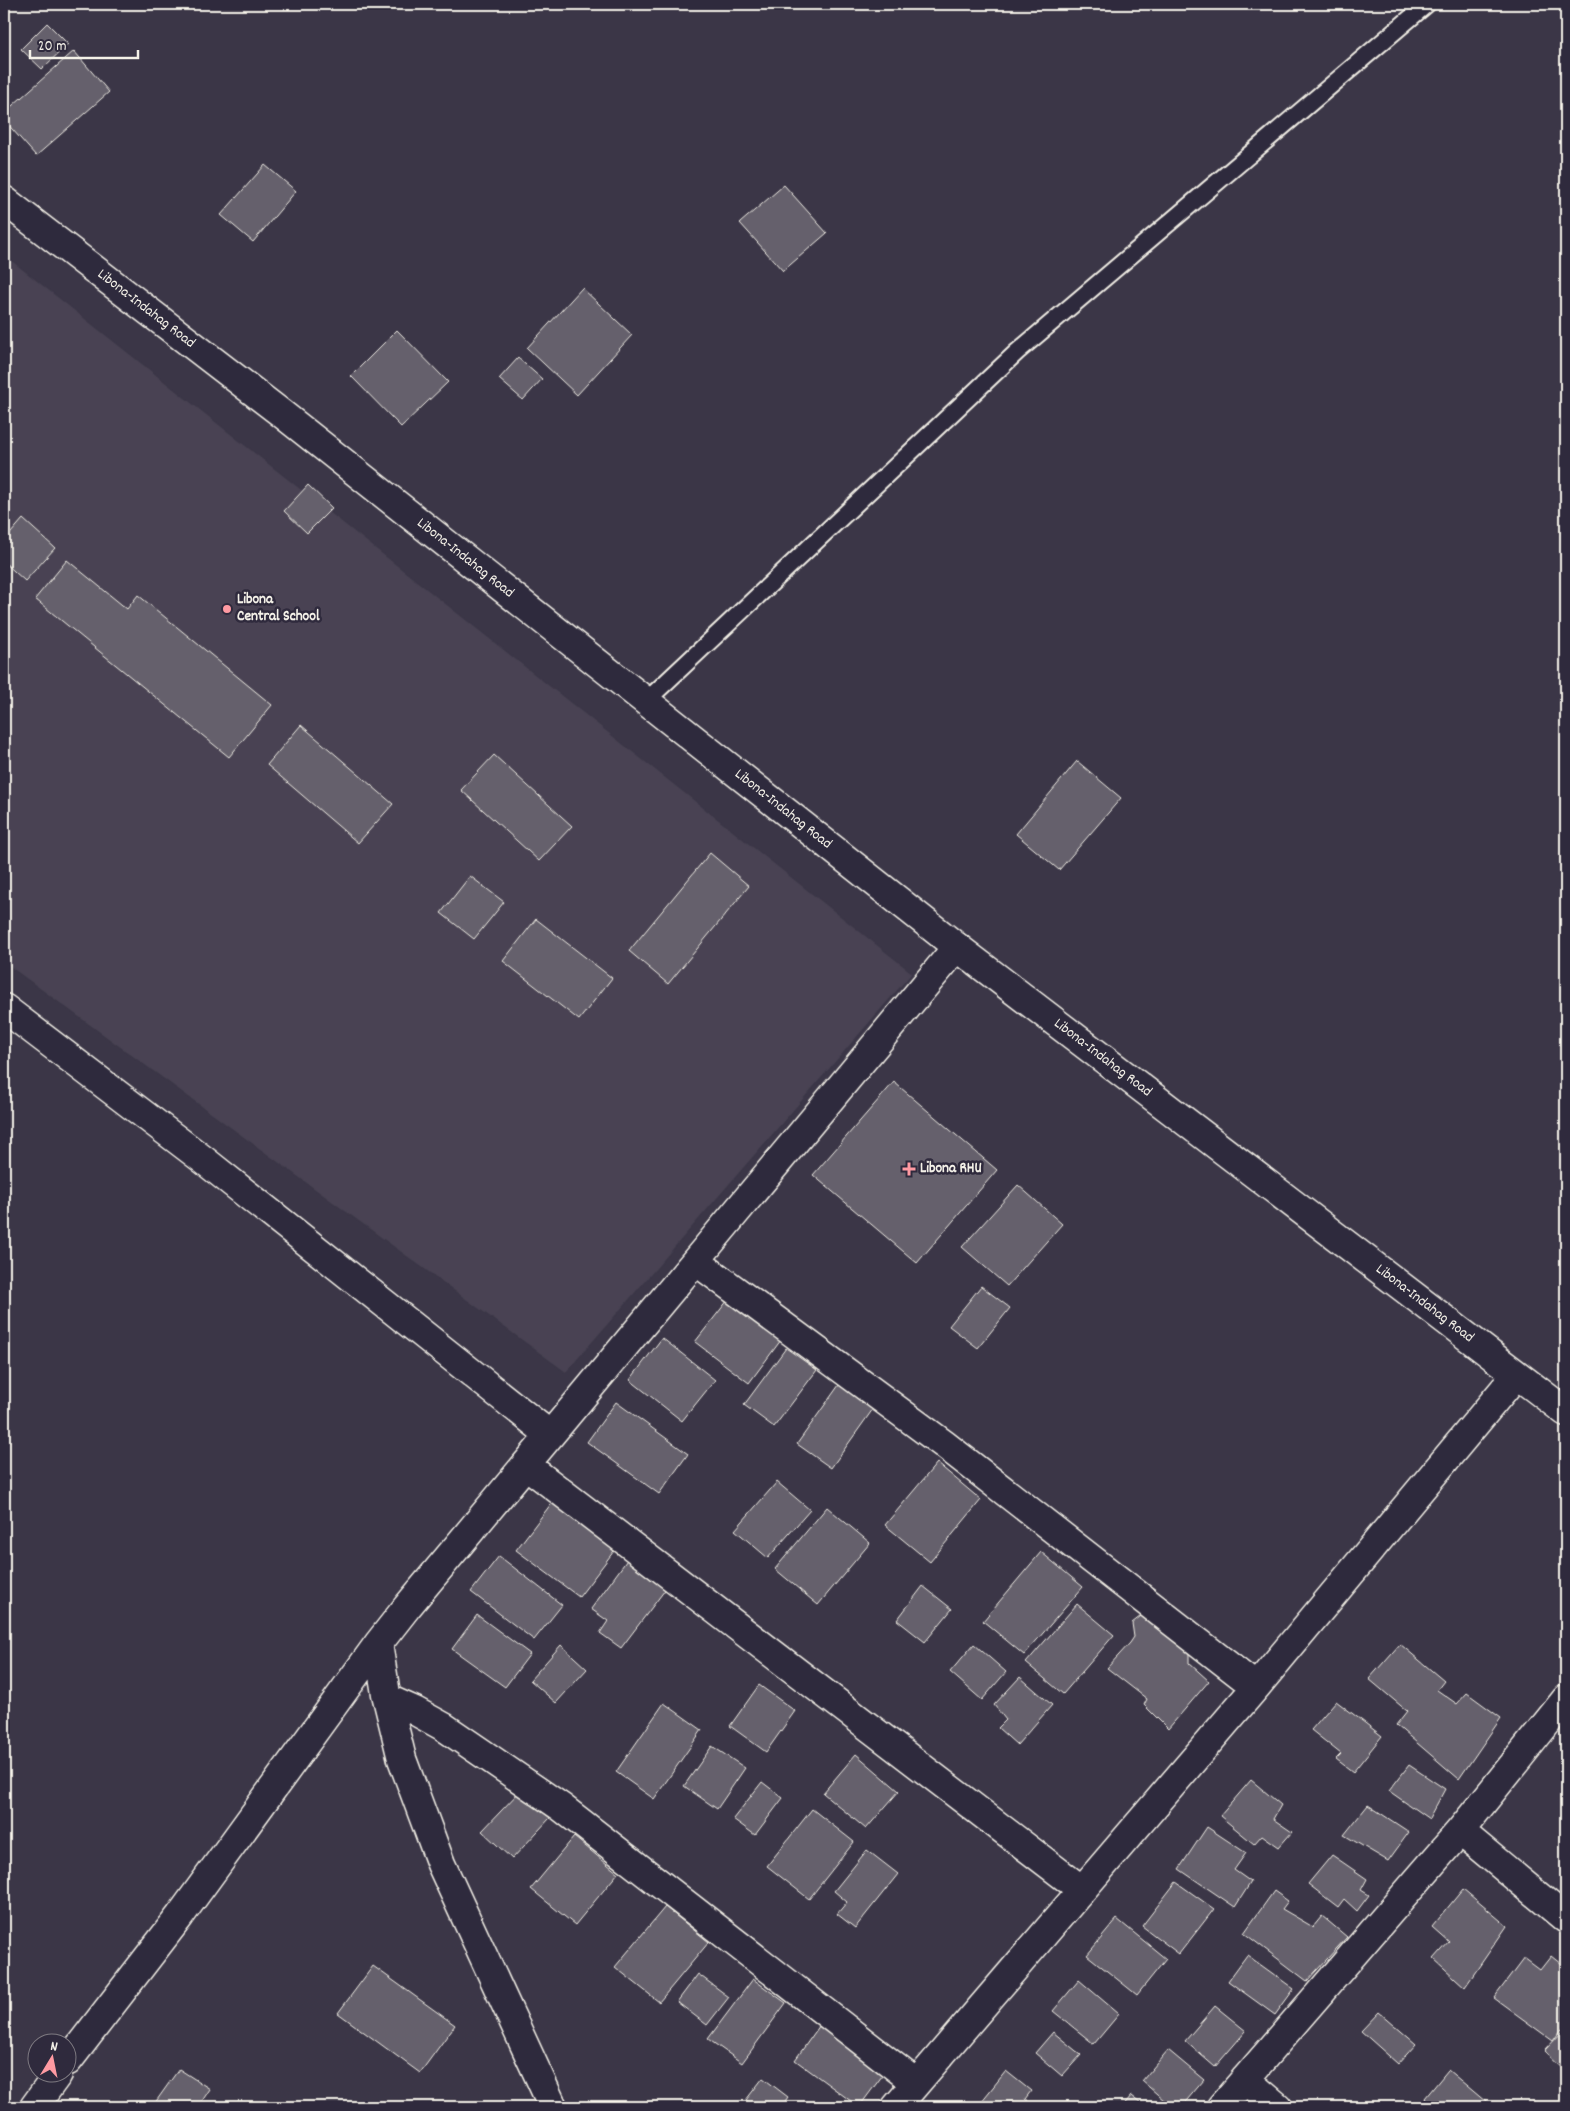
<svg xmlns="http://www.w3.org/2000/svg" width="1570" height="2111" viewBox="0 0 1570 2111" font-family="Dekko,sans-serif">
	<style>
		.built { fill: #484352 }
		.building { fill: #65616c; stroke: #f4f1e8 }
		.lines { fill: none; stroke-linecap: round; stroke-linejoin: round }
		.service-casing { stroke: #f4f1e8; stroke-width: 20 }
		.minor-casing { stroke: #f4f1e8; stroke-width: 31 }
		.secondary-casing { stroke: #f4f1e8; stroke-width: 31 }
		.service { stroke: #2f2a3d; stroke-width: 16 }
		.minor { stroke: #2f2a3d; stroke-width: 28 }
		.secondary { stroke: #2f2a3d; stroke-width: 28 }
		.poi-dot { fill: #ff9aa2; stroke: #2f2a3d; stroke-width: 2 }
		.labels { text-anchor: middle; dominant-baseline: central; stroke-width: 5; stroke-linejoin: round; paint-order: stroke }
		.street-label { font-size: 15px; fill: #f4f1e8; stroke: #2f2a3d }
		.poi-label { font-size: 15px; font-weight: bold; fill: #f4f1e8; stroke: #2f2a3d; text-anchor: start }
	</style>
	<rect width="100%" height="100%" fill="#3b3647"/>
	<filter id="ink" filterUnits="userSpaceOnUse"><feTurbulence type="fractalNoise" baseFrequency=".02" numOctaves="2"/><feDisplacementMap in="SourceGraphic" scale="10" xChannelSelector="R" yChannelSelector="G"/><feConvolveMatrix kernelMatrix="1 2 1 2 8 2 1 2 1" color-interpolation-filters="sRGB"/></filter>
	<g filter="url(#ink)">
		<path class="built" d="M4 255 912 973 566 1372 4 962Z"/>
		<path class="building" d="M47 23 68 44 42 69 21 49Z
			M74 51 109 92 36 156 4 120V113Z
			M265 165 296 191 253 242 221 215Z
			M784 185 827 233 783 271 740 223Z
			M582 288 632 335 577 395 527 348Z
			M397 330 448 382 401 427 351 376Z
			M518 358 542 379 523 400 499 379Z
			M308 485 332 508 307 533 284 511Z
			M23 519 55 548 25 581 4 562V541Z
			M67 560 127 609 138 595 272 705 229 757 35 599Z
			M301 725 393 804 358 843 267 765Z
			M494 755 572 826 539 861 461 790Z
			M1077 761 1121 798 1059 870 1016 834Z
			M710 853 749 886 668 984 629 951Z
			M470 876 504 902 474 939 441 913Z
			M536 919 612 978 579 1020 503 961Z
			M894 1082 997 1170 917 1263 813 1175Z
			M1018 1185 1062 1224 1007 1286 962 1247Z
			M981 1286 1010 1308 978 1348 949 1326Z
			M728 1300 781 1340 749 1383 695 1342Z
			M662 1338 715 1380 682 1421 630 1380Z
			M786 1348 817 1370 774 1427 744 1405Z
			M839 1385 873 1409 831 1468 797 1444Z
			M616 1402 688 1454 659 1494 587 1442Z
			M937 1463 981 1500 930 1562 885 1525Z
			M777 1482 810 1510 768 1558 735 1530Z
			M554 1500 617 1547 579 1597 516 1550Z
			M827 1507 870 1543 818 1605 775 1569Z
			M1041 1552 1083 1587 1024 1655 983 1621Z
			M632 1553 671 1582 621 1648 600 1633 608 1621 591 1609Z
			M499 1556 562 1605 534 1640 471 1592Z
			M923 1586 952 1609 925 1642 897 1620Z
			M1077 1604 1114 1635 1063 1694 1026 1663Z
			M1145 1613 1189 1648V1663L1209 1681 1168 1729 1144 1705 1147 1699 1107 1668 1130 1643 1134 1637 1132 1623Z
			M477 1615 530 1654 505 1687 452 1649Z
			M974 1644 1006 1672 982 1700 950 1672Z
			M1400 1644 1444 1681 1437 1690 1457 1704 1467 1693 1501 1718 1459 1779 1396 1725 1407 1711 1369 1679Z
			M561 1645 587 1669 556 1703 530 1680Z
			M1020 1677 1052 1705 1017 1745 998 1728 1006 1720 994 1705Z
			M759 1685 795 1711 766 1752 730 1726Z
			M1336 1701 1382 1736 1353 1772 1336 1759 1341 1754 1311 1730Z
			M664 1703 702 1730 654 1799 616 1772Z
			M712 1746 745 1768 717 1809 684 1786Z
			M856 1754 899 1791 866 1829 823 1793Z
			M1409 1765 1445 1789 1429 1819 1389 1791Z
			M1251 1780 1281 1805 1273 1819 1292 1832 1279 1847 1262 1835 1254 1844 1220 1816Z
			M762 1782 783 1798 755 1835 733 1819Z
			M520 1791 550 1818 512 1859 482 1831Z
			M1368 1805 1409 1832 1388 1861 1344 1835Z
			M812 1809 854 1842 809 1899 767 1866Z
			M1207 1827 1246 1853 1234 1870 1251 1882 1235 1907 1179 1869Z
			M574 1837 618 1873 575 1925 531 1889Z
			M867 1850 898 1874 855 1928 837 1914 847 1902 834 1891Z
			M1332 1855 1367 1879 1361 1890 1369 1895 1357 1911 1344 1899 1338 1907 1308 1884Z
			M1176 1882 1214 1909 1179 1954 1142 1926Z
			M1463 1889 1507 1926 1465 1987 1434 1959 1449 1942 1432 1927Z
			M1274 1891 1288 1901 1282 1909 1313 1927 1322 1916 1347 1937 1307 1981 1244 1933Z
			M665 1907 709 1942 659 2002 615 1967Z
			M1117 1919 1166 1959 1137 1995 1087 1955Z
			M1247 1955 1294 1989 1275 2015 1228 1981Z
			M1551 1956 1566 1968V2023L1553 2041 1494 1998 1524 1958 1540 1970Z
			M373 1966 455 2025 420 2073 338 2013Z
			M698 1974 729 1997 707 2025 677 2002Z
			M753 1979 786 2003 742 2063 708 2039Z
			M1079 1980 1119 2014 1094 2044 1053 2011Z
			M1215 2006 1246 2031 1215 2067 1185 2041Z
			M1379 2012 1416 2044 1398 2064 1361 2031Z
			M820 2025 885 2072 859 2107 795 2060Z
			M1566 2028V2072L1544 2051Z
			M1053 2032 1081 2055 1062 2076 1035 2053Z
			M1168 2050 1204 2080 1181 2107H1172L1142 2081Z
			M179 2069 210 2089 198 2107H152Z
			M1448 2070 1492 2107H1431L1425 2098Z
			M1006 2071 1031 2091 1025 2099 1036 2107H977Z
			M763 2078 788 2097 781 2107H756L746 2100Z
			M1131 2096 1145 2107H1122Z"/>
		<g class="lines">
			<defs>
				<path id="service" d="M645 702 1017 352 1427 4"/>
				<path id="minor" d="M4 1008 205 1161 550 1435
					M697 1262 945 1445 1256 1687
					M526 1465 1082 1890
					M388 1699 415 1711 444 1727 561 1807 916 2083
					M1460 1831 1566 1919
					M68 2061 180 1916 378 1644
					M1245 2079 1278 2107
					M34 2107 58 2074
					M553 2107 441 1864 402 1759 386 1694 378 1644 407 1607 957 947
					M896 2107 1256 1687 1516 1375
					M1221 2107 1460 1831 1566 1699"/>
				<g id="secondary">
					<path id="s1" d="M4 200 281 413 957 947 1566 1412"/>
				</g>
			</defs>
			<use href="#service" class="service-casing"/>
			<use href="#minor" class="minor-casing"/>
			<use href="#secondary" class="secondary-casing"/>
			<use href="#service" class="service"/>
			<use href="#minor" class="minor"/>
			<use href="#secondary" class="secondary"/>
		</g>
	</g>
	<g class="poi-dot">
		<circle cx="227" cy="609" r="5"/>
		<path d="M906.5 1161.5h5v5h5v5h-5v5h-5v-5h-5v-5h5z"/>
	</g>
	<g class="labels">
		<g class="street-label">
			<text stroke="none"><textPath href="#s1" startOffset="179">Libona-Indahag Road</textPath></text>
			<text stroke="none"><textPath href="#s1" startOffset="584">Libona-Indahag Road</textPath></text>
			<text stroke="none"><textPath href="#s1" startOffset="989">Libona-Indahag Road</textPath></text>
			<text stroke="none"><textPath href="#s1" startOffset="1394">Libona-Indahag Road</textPath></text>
			<text stroke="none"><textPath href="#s1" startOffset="1799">Libona-Indahag Road</textPath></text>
		</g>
		<g class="poi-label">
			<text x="237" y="600">Libona<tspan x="237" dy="17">Central School</tspan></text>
			<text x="920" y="1169">Libona RHU</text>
		</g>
	</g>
	<rect width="1570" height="2111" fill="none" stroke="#2f2a3d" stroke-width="20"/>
	<rect x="10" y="10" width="1550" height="2091" fill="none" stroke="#f4f1e8" stroke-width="2" filter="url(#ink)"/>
	<g transform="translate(52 2058) rotate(10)"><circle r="24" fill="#2f2a3d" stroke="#7e7a81"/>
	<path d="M0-4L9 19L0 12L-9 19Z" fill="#ff9aa2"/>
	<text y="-8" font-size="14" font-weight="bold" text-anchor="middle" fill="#f4f1e8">N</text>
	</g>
	<path d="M30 50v8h108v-8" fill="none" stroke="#f4f1e8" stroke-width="2.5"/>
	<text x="38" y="50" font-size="15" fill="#f4f1e8" stroke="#2f2a3d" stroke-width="4" paint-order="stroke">20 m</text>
</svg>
